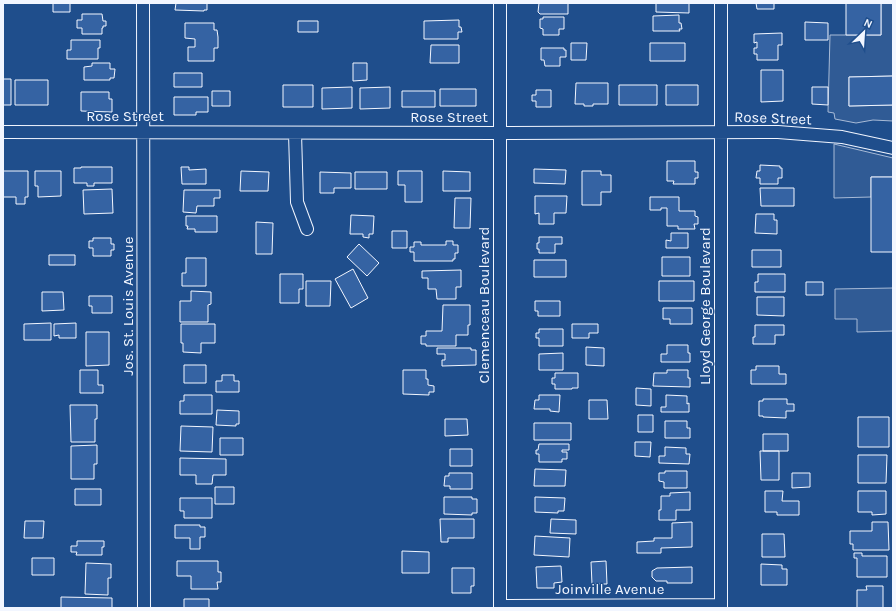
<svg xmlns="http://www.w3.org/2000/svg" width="896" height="611" viewBox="0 0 896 611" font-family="Karla,sans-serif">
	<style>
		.built { fill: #305b95; stroke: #a8bbd7 }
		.building { fill: #3563a3; stroke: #f2f6ff }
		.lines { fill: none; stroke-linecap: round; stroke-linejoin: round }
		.minor-casing { stroke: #f2f6ff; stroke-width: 14 }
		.minor { stroke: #1f4e8c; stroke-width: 12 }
		.labels { text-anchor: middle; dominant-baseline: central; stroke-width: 3; stroke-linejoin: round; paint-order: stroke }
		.street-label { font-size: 15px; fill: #f2f6ff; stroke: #1f4e8c }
	</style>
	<rect width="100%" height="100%" fill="#1f4e8c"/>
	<path class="built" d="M881 3H893V76L849 77V106L893 105V121L873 120 856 123 835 119 834 113 828 112 830 35H881Z
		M834 144 893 158V177H871V197L834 198Z
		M893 288V331L857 332V319H835V289Z"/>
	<path class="building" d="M53 3H70V12H53Z
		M176 3H207V10H204V11L175 10Z
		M539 3H568V14H540L538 12Z
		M656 3H689V13L656 12Z
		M756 3H774V9H757Z
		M846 3H881V35H846Z
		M82 14H102L103 21H106V26H103V28H102V34H82V28H77V20H82Z
		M679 15V23H681L682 29H679L680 31H653V16Z
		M543 17H564V29H559V35H543V29L540 28V19H543Z
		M459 20V27H461L462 32H458V39H424V21Z
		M298 21H318V32H298Z
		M805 22 828 23V40H805Z
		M185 23H214V30H217L218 37V48H214V61H188V47H195V39L185 38Z
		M782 33V45H778V60H757V54H754V48H757V42L754 43V34Z
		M71 40H100V48H98V59H67V50H71Z
		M571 43H587L586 60H571Z
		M650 43H685V61H650Z
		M431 45H459V63H430Z
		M541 48H564V50H566V57H560V66H545L544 60H541Z
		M92 63H110V69H115L114 78H110V80H84V67L92 66Z
		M353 63H367V80L353 81Z
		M761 70H783V101L761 102Z
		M174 73H202V87H174Z
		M893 76V105L849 106V77Z
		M3 79H11V105H3Z
		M15 80H48V105H15Z
		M576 83H608V104H593V106H584V104H575Z
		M283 85H313V107H283Z
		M619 85H657V105H619Z
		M666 85H698V105H666Z
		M352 87V108L322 109V88Z
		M390 87V108L360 109V88Z
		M812 87H828V105L812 104Z
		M440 89H476V106H440Z
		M536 90H551V107H536V101H532V95H536Z
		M212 91H230V106H212Z
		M402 91H435V107H402Z
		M81 92H109V99H112V112L81 111Z
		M174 97H208V112H196V115H174Z
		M667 161H695V172H698V178H695V184H673L674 181H667Z
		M760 165 780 166V168H782V178H778V184H760V178H756L757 171H760Z
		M81 167H112V183H94V186H87V183H74V168H81Z
		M181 167H189V170L206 169V184H182Z
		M534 169 566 170 565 184 534 183Z
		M3 171H28V197H25V204H16V197H3Z
		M35 171H61V196L38 197V186H35Z
		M241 171 269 172 268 191H240Z
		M398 171H422V202H405V185H398Z
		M443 171 470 172V191H443Z
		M582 171H601V175H611V192H601V205H582Z
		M320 172 351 173V188H334V193H320Z
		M355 172H387V189H355Z
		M871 177H893V252H871Z
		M760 188H794V206H761Z
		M112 189 113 213 84 214 83 190Z
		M184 190H220V198H214V206H197L196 213 183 212Z
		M535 196H567L566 213H554V224H539V213L535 214Z
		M650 197H679V211H695V216L698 217V224H694L695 229H678V226H667V208H661V210H650Z
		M455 198H471L470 228H454Z
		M756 214H774V220H777V234L755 233Z
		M351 215 374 216 373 234H369V238L363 237V234H350Z
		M186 216H217V232H195V229H187L188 226H186Z
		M256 222 273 223 272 254H256Z
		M392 231H407V248H392Z
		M671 233H688V248H666V240L671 241Z
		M539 237H562V244H555V253H539V249H537V243H539Z
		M93 238H111V244H114V250H111V256H93V248H89V241H93Z
		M446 241H453V245H458V253H455V259H453V261H414V252H410V247H414V242H421V245H446Z
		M359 244 379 263 367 276 347 257Z
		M752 250H781V267H752Z
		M49 255H75V265H49Z
		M662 257H690V276H662Z
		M186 258H206V286H182V273H186Z
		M534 260H566V277H534Z
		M353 269 368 298 351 308 335 279Z
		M461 270V287H456V299H437L436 289H428V278H422V271Z
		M280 274H303V289H299V303H280Z
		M758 274H785V292H755V282H758Z
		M306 281H331L330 306H306Z
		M659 281H694V301H659Z
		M806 282H823V295H806Z
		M191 291 211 292V304L208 305V322H180V301H191Z
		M42 292H63L64 310 42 311Z
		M89 296H112V313H92V306H89Z
		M757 297H784V316L757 315Z
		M535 301H560V316H538V311H535Z
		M443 305H470V325H468V335H456V346H426V344H421V336H426V331H442Z
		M663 308H692V324H670V319H663Z
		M51 323V340H24V324Z
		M76 323V338H59V335L54 336V324Z
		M181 324H215V343H201V353L183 352V343H181Z
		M572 324H598V333H589V338H572Z
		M755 325H784V335H775V344H753V337H755Z
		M539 329H563V346H539V338H536V333H539Z
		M86 332H109V365L86 366Z
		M667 345H688V353H690V362H661V354H667Z
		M586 347 604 348V366L586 365Z
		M437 348H471V350H476V365L442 366V360H445V354H437Z
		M563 353V370H539V354Z
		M184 365H206V383H184Z
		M756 366H779V374H786V384H751V370H756Z
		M80 370H98V385H103V393H80Z
		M403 370H426V379H428V385L434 386V392H429V395L403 394Z
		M667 370H688V378H690V387L653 386 654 373H667Z
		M555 373H578V388H572V389H555V384H552V378H555Z
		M222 375H234V381H239V392H216V381H222Z
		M636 388 651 389V406L636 405Z
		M184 395H212V414H180V401H184Z
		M539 395H560L559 412 550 411V409H534L535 400H539Z
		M666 395 687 396V404L689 403V412H661V407H666Z
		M763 399H787V404H794V411H786V418L763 417V416H759V401H763Z
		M589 400H607L608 419H589Z
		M70 405H97V419H95V442H71Z
		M217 410 239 411V424H236V426L216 425Z
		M638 415H653V432H638Z
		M858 417H889V447H858Z
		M445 419H467L468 435 445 436Z
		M665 421H687V428H690V438H665Z
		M534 423H571V440H534Z
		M181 426 213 427 212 452 180 451Z
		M763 434H788V451H763Z
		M220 438H243V455H220Z
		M635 442H651L650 457 635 456Z
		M539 444H569V450H562V452H567V459H562V462H539V454H536V450H538Z
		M97 445V464H94V479H71V446Z
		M665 447 686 448V454H690L689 464 659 463V456H665Z
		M450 449H472V466H450Z
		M760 451H779V480H761Z
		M858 455H887L886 483H858Z
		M180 458 226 459V475H213L212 484H196V475H180Z
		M535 469 566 470 565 486H534Z
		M665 471H687V488H664V482L659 481V473H665Z
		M449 473H472V489H450V486H444L445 476H449Z
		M792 473H810V487L792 488Z
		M215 487H234V504H215Z
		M75 489H101V505H75Z
		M765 491H783L782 501H799V515H777V512H765Z
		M858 491H886V514L872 515V512H858Z
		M690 492V510H676V520H659V510H661V496H670V493Z
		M444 497H472V499H477V513H472V515L444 514Z
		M535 497 565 498 564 511H558V513L535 512Z
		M180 498H212V518H184V511H180Z
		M440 519H474V538H448V542H441Z
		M551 519 576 520V534L550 533Z
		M25 521H44L43 538H24Z
		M692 522V547L661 548V553H637V542L654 541V538H672V523Z
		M872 522H888L889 550H853V544H850V531H872Z
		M175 525H200V527H205V537H200V549H190V538H175Z
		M762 534H784L785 557H762Z
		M535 536 570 538 569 557 534 555Z
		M77 541H104V547H102V555H76L77 552H71V546H77Z
		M402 551 429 552V573H402Z
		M854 553H862V556H887V577H857V558H854Z
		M32 558H54V575H32Z
		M177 561H218V572H221V582H217L218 589H191V576H177Z
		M606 561 607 584H592L591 562Z
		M86 563 111 564V578H108V595L85 594Z
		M761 564 782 565V569H787V585H761Z
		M561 566 562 582 554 583V588H537L536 567Z
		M692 567V583H667V581H656L652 577V571L657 568Z
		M452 568H474V586H471V593H452Z
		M866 586H883V608H857V590H867Z
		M61 597 112 598V608H61Z
		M184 599H209V608H184Z"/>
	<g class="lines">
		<defs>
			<path id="minor" d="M143 3 144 608
				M3 132 500 133 778 132 842 137 893 148
				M295 133 297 202 307 229
				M500 606 721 605
				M500 608V3
				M721 608V3"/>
		</defs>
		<use href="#minor" class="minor-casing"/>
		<use href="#minor" class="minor"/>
	</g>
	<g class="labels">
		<g class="street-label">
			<text x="125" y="116">Rose Street</text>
			<text x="449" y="117">Rose Street</text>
			<text transform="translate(773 118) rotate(2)">Rose Street</text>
			<text transform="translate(484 305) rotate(-90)">Clemenceau Boulevard</text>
			<text transform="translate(128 306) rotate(-90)">Jos. St. Louis Avenue</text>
			<text transform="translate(705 306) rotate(-90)">Lloyd George Boulevard</text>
			<text x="610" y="589">Joinville Avenue</text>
		</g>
	</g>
	<rect width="896" height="611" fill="none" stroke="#f2f6ff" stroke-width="8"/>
	<g transform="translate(864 32) rotate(25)" stroke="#1f4e8c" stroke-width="3" paint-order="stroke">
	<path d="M0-3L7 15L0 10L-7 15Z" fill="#f2f6ff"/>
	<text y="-6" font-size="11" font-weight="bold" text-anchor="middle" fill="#f2f6ff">N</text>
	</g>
</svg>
